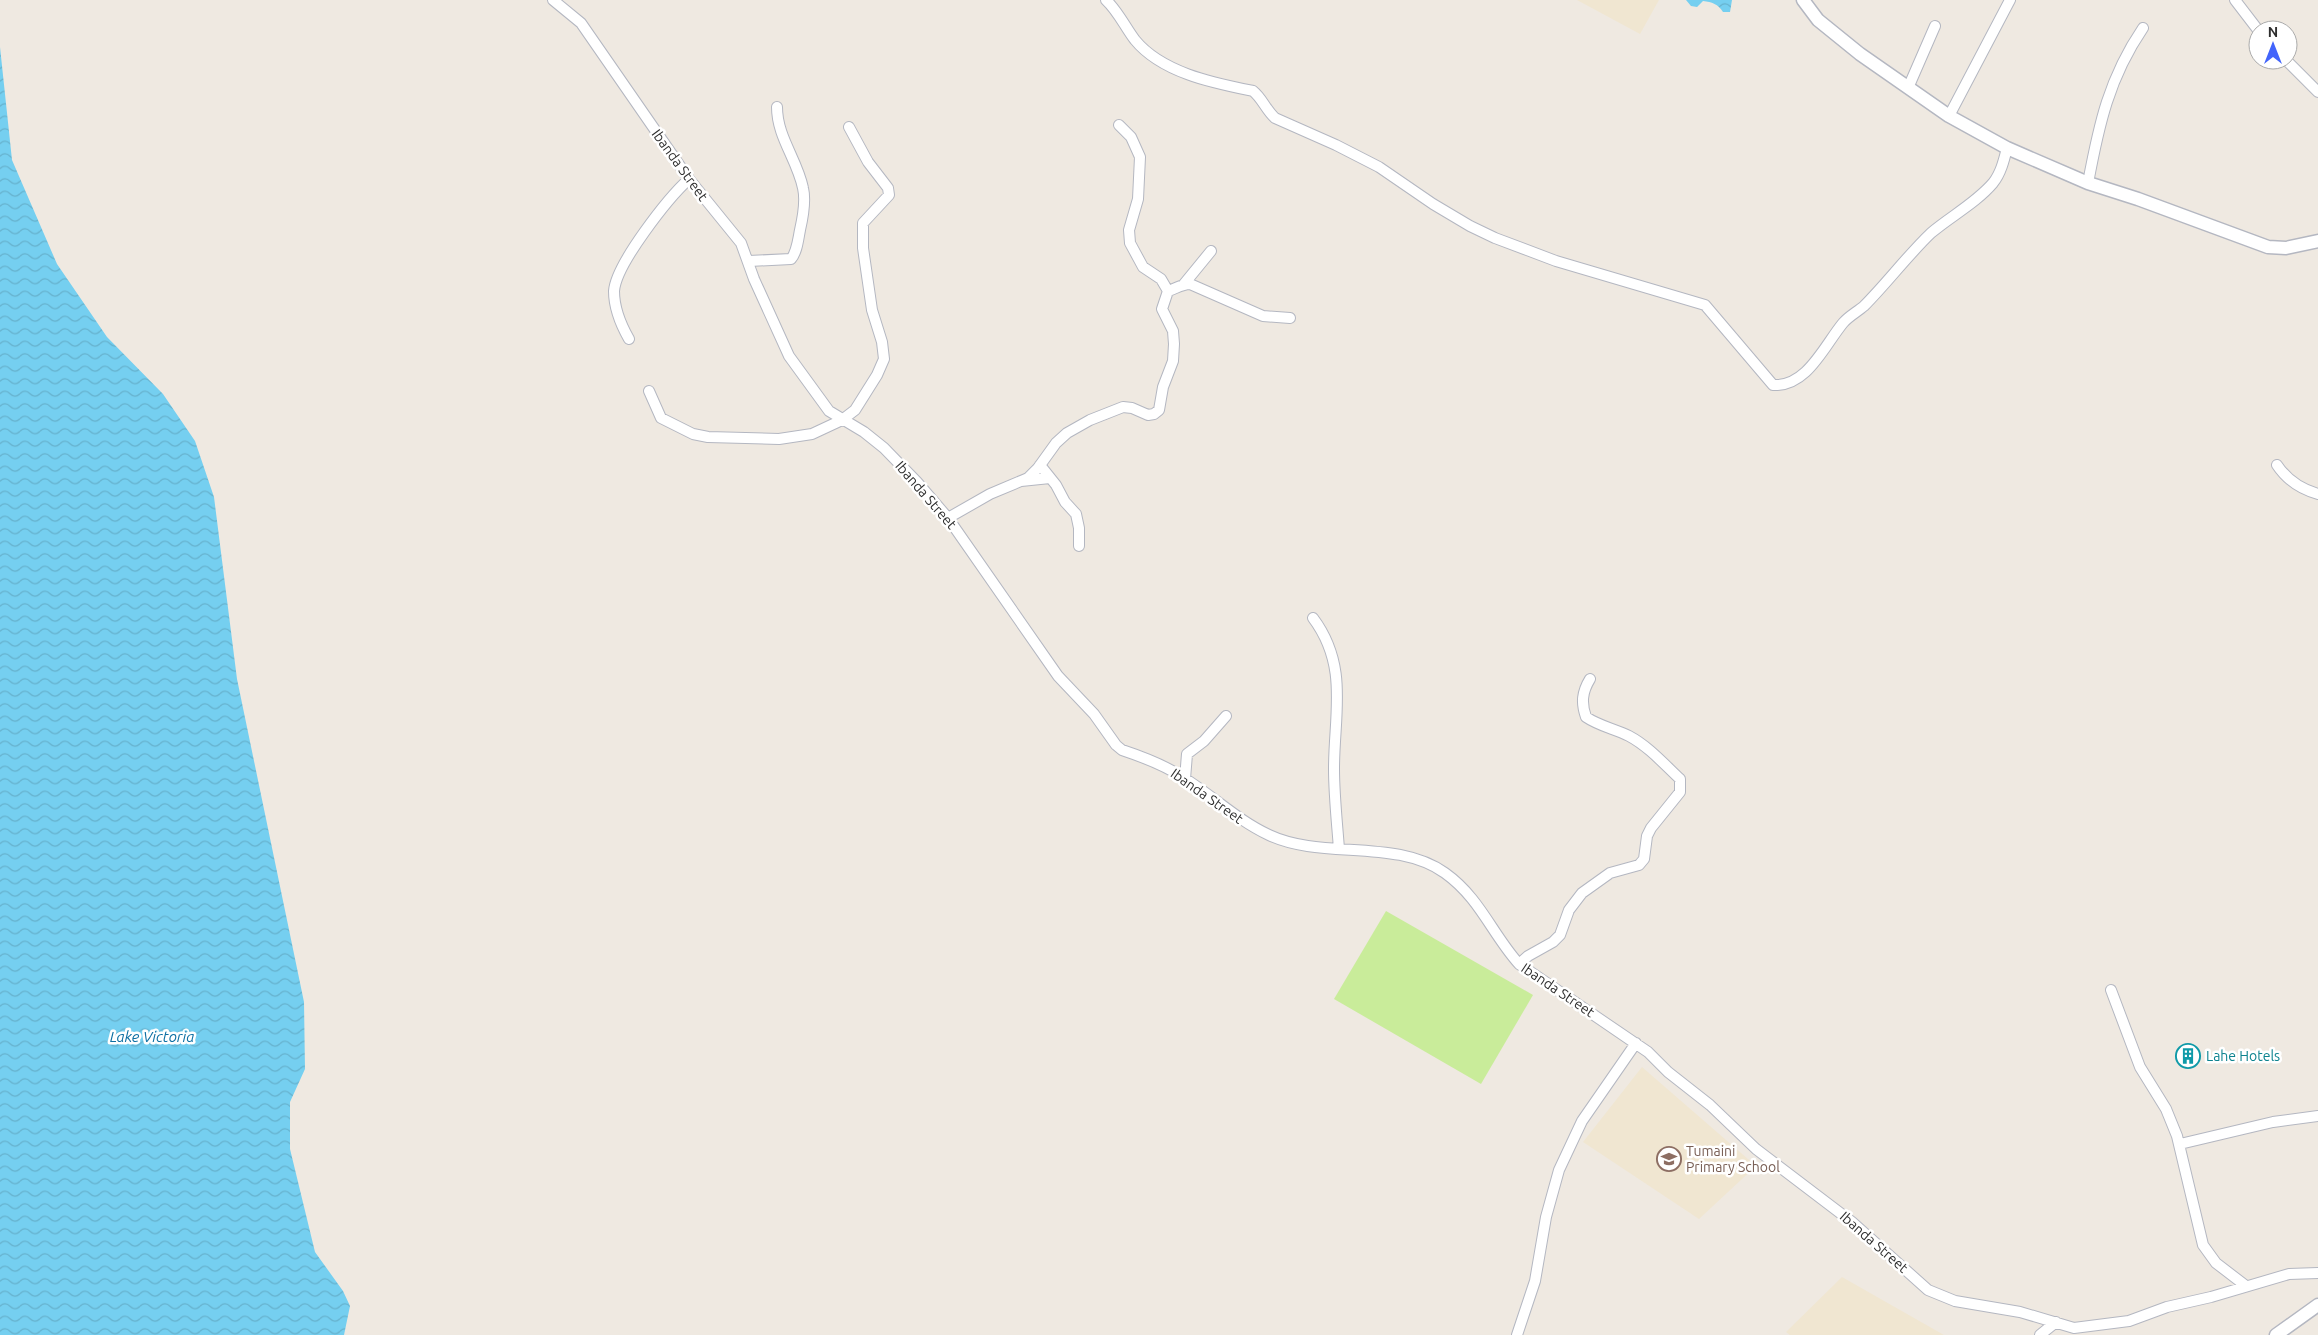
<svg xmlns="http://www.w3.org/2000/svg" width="2318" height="1335" viewBox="0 0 2318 1335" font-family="Ubuntu,sans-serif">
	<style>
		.education { fill: #f0e6d1 }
		.pitch { fill: #c9ec9a }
		.water { fill: url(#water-waves) }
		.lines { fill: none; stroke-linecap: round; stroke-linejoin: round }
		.minor-casing { stroke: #b4b7c1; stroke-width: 12 }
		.tertiary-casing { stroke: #b4b7c1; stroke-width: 15 }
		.minor { stroke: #fff; stroke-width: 10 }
		.tertiary { stroke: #fff; stroke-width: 12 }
		.labels { text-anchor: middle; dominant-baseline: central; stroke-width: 5; stroke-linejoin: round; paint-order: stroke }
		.street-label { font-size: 14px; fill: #2e2e2e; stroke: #fff }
		.culture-label { font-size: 14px; fill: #0d838f; stroke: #fff; text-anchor: start }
		.education-label { font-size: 14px; fill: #785e54; stroke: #fff; text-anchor: start }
		.water-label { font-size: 15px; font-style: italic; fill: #0d6fa3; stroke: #fff }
	</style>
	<defs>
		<pattern id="water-waves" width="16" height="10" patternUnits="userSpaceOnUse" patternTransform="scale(1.25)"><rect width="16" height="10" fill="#75cff0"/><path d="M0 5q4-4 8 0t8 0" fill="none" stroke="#66b2ce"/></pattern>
	</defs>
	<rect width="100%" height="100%" fill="#efe9e1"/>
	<path class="education" d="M1577 0H1659L1640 34Z
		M1642 1067 1756 1166 1699 1219 1583 1142Z
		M1842 1277 1944 1335H1790L1786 1332Z"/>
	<path class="pitch" d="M1386 911 1533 995 1481 1084 1334 999Z"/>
	<path class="water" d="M1686 0H1732L1730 12H1723C1718 4 1712 2 1703 1L1697 7 1691 6Z
		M0 47 12 160 57 264 107 337 163 394 195 441 214 497 237 679 304 1002 305 1069 290 1102V1149L315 1252 343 1291 350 1306 344 1335H0Z"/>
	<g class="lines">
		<defs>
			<path id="minor" d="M553 0 581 23 689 179 741 243 754 279 789 356 829 411 864 432 884 448 917 482 948 518 1058 676 1094 714 1116 745 1122 750C1143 757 1165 765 1184 778 1213 796 1237 820 1269 835 1322 860 1396 838 1445 873 1480 898 1492 934 1519 964L1648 1052 1668 1072 1710 1105 1756 1149 1852 1222 1928 1290 1955 1301 2020 1312 2074 1328 2129 1321 2167 1307 2211 1297 2289 1274 2318 1273
				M1106 0C1118 11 1125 27 1135 40 1162 73 1214 83 1253 91 1262 98 1266 110 1275 118L1336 145 1379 167 1433 204 1470 226 1495 238 1556 261 1705 305 1773 385C1807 387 1824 346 1843 323 1849 316 1857 312 1864 306 1887 283 1907 256 1931 233 1951 216 1976 203 1993 183 2001 173 2004 160 2007 148
				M2235 0 2258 30
				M2286 60 2318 92
				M1908 88 1935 26
				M1949 116 2010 0
				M2088 183C2099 124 2109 78 2143 28
				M749 261 791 259C797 252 798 240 800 230 803 217 806 201 803 188 797 159 777 137 777 107
				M1184 284 1211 251
				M1168 291C1175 289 1182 284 1190 284L1263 316 1290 318
				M629 339C621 325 614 308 614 291 616 264 668 198 689 179
				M649 391 661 418 693 434 708 437 779 439 812 434 842 420 855 410 877 375 884 359 882 342 872 310 863 248V223L889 195 888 188 868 162 849 127
				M1040 465 1056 485 1065 502 1076 514 1079 528V546
				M2277 465C2287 480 2300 489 2318 494
				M1021 481 1050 478
				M948 518 990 494 1028 478 1038 468 1056 443 1067 433 1090 420 1123 407 1132 408 1148 415 1154 414 1159 410 1163 387 1173 361 1174 344 1173 331 1162 309 1168 291 1161 279 1143 267 1130 243 1129 230 1138 199 1140 157 1131 137 1119 125
				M1313 618C1349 666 1334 714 1334 769 1334 795 1337 822 1339 849
				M1185 779 1187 754 1204 741 1226 716
				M1519 964 1528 956 1553 942 1560 935 1569 910 1582 893 1610 873 1639 865 1644 859 1647 836 1651 828 1680 792V779C1664 764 1648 746 1629 736 1615 729 1599 726 1586 717 1581 703 1582 692 1590 679
				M2111 990 2140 1067 2166 1109 2177 1136 2203 1245 2216 1263 2246 1286
				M2180 1144 2273 1122 2318 1116
				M1517 1335 1535 1281 1546 1217 1559 1170 1582 1121 1636 1043
				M2040 1335 2056 1322"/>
			<path id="tertiary" d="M1803 0 1818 20 1860 54 1949 116 2007 148 2088 183 2138 199 2268 247 2286 248 2318 241
				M2276 1335 2318 1305"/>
		</defs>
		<use href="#minor" class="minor-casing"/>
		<use href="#tertiary" class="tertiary-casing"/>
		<use href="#minor" class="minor"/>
		<use href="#tertiary" class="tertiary"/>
	</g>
	<defs>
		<symbol id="building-ring" viewBox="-11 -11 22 22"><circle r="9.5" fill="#fff" stroke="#0f9aa8" stroke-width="1.5"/><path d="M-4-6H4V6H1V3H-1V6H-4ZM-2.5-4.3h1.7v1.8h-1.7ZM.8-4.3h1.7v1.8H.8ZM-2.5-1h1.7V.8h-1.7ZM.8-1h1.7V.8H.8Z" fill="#0f9aa8"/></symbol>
		<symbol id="school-ring" viewBox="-11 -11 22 22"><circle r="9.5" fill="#fff" stroke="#8d6e63" stroke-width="1.5"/><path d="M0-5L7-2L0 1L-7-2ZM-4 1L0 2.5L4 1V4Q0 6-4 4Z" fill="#8d6e63"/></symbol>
	</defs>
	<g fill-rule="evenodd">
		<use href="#building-ring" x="2174" y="1042" width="28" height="28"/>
		<use href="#school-ring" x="1655" y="1145" width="28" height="28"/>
	</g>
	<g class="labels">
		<g class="street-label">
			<text transform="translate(680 165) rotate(54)">Ibanda Street</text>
			<text transform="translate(926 495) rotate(49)">Ibanda Street</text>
			<text transform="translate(1207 796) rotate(35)">Ibanda Street</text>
			<text transform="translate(1558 990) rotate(34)">Ibanda Street</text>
			<text transform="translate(1874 1242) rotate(41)">Ibanda Street</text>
		</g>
		<g class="culture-label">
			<text x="2206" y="1056">Lahe Hotels</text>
		</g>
		<g class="education-label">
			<text x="1686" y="1151">Tumaini<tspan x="1686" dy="16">Primary School</tspan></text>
		</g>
		<g class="water-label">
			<text x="152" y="1036">Lake Victoria</text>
		</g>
	</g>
	<g transform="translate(2273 45)"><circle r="24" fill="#ffffff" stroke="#ababab"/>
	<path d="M0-4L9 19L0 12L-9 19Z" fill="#4264fb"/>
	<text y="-8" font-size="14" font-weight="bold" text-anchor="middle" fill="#2e2e2e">N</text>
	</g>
</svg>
